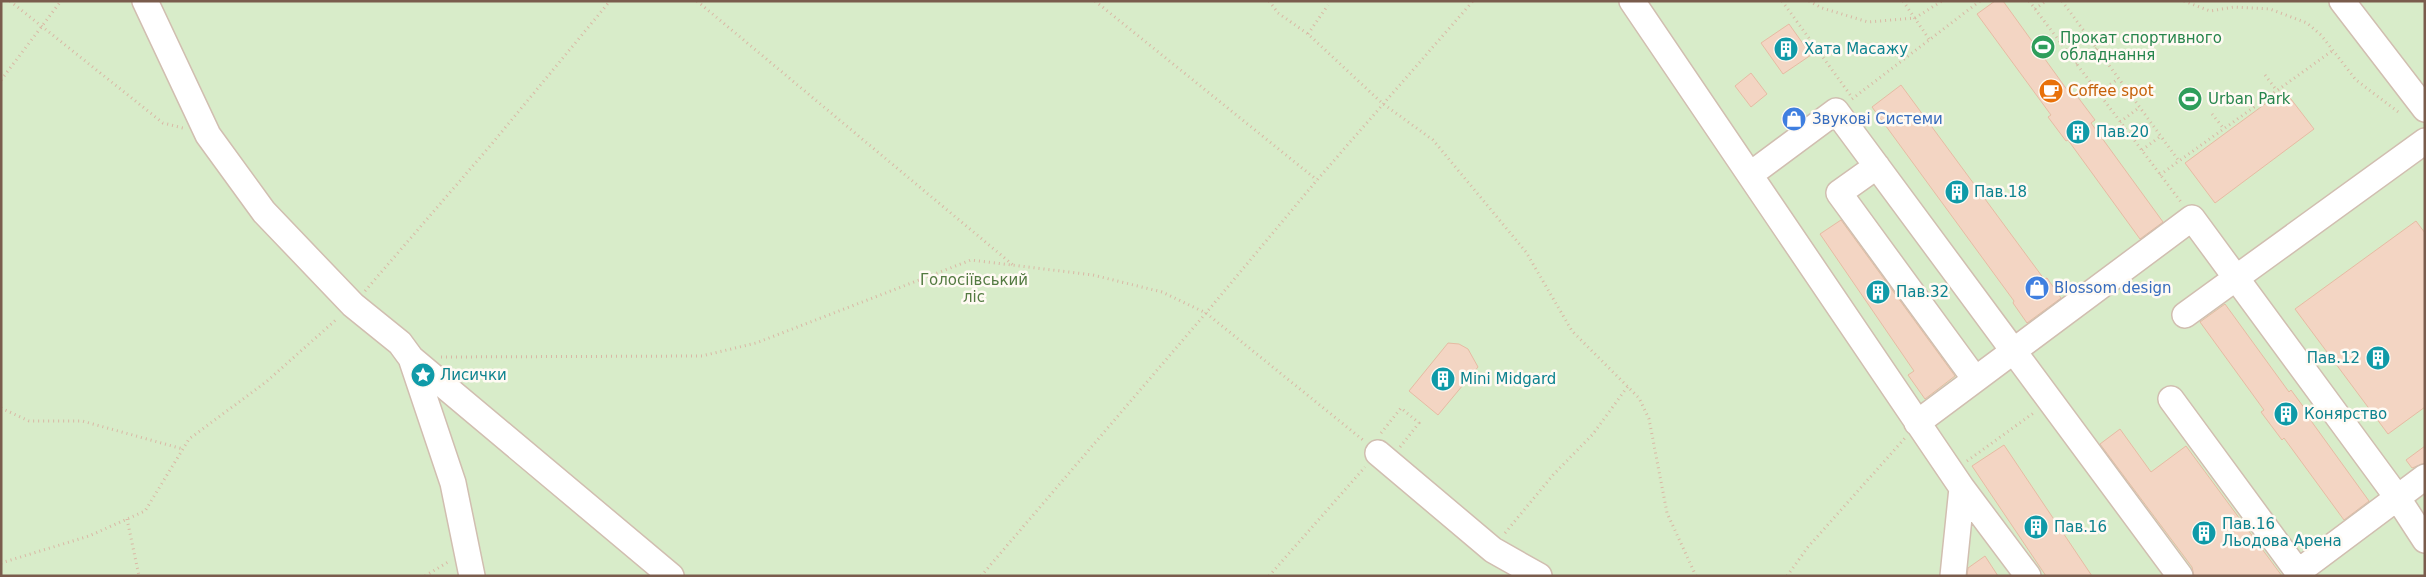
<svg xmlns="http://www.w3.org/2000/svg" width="2426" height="577" viewBox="0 0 2426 577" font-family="'DejaVu Sans',sans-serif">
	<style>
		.green { fill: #d8ecc9 }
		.building { fill: #f3d5c3; stroke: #e6bba3 }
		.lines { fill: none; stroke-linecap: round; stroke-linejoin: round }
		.minor-casing { stroke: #d1beb0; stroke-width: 28 }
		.path { stroke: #d9b8a5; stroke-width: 3; stroke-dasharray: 1 4; stroke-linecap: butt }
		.minor { stroke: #fff; stroke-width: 25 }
		.labels { text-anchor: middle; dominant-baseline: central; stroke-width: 5; stroke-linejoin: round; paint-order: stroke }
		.leisure-label { font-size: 15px; fill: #27864d; stroke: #fffaf3; text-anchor: start }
		.culture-label { font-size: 15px; fill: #0d838f; stroke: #fffaf3; text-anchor: start }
		.food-label { font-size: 15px; fill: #c56008; stroke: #fffaf3; text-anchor: start }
		.shop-label { font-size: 15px; fill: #366cbe; stroke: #fffaf3; text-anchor: start }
		.park-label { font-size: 15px; fill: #537a41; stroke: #fffaf3 }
	</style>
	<rect width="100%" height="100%" fill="#fdf6ec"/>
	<path class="green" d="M1 1H2425V576H1Z"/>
	<path class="building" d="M1995 1H2003L2073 98 2077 96 2095 120 2091 123 2163 222 2140 239 2068 140 2066 141 2048 117 2051 115 1977 14Z
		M1789 24 1811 55 1783 74 1761 43Z
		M1751 73 1767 94 1751 107 1735 86Z
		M1901 85 2044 279 2047 278 2061 298 2027 323 2013 303 2014 301 1872 107Z
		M2284 90 2314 129 2215 203 2185 163Z
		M1841 220 1955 376 1925 399 1908 375 1914 371 1820 234Z
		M2416 221 2425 233V407L2388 434 2295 309Z
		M2225 304 2289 392 2291 390 2311 417 2309 418 2369 501 2344 520 2284 438 2282 440 2261 412 2264 410 2200 322Z
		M1448 343 1459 344 1468 349 1478 367 1438 415 1409 391Z
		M2120 429 2151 472 2186 446 2282 576H2194L2192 567 2100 444Z
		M2004 445 2092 576H2046L1972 466Z
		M2425 446V463L2412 468 2406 460Z
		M1985 556 1998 576H1967L1968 568Z"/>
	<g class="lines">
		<defs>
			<path id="minor" d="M145 1 208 135 264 212 353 305 400 343 411 358 453 483 472 576
				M1632 1 1962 488 2028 576
				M2342 1 2425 109
				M1877 166 1839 193 1975 379
				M1751 174 1836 111 2180 576
				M2185 315 2425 141
				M411 358 671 576
				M2171 399 2301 576
				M1917 423 2192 218 2397 497 2425 540
				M1378 453 1493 550 1539 576
				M2298 572 2425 477
				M1953 576 1962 488"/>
		</defs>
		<use href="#minor" class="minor-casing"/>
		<path class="path" d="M10 1 163 123 183 128
			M697 1 1013 265
			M1095 1 1317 180
			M1269 1 1278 13 1308 34 1382 103 1433 140 1526 252 1572 331 1639 398 1649 419 1667 513 1696 576
			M1782 1 1851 96
			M1809 1 1822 8 1868 22 1915 18 1942 1
			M1903 1 1929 39
			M2029 1 2181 202
			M2062 1 2179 161 2332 51
			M2184 1 2210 11 2234 7 2270 9 2307 23 2321 35 2356 80 2401 114
			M2035 9 2046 1
			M1308 34 1328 5
			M2076 64 2097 48
			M2265 75 2277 91
			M1 80 61 1
			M2098 93 2118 79
			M1852 99 1980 1
			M2212 114 2224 129
			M2120 122 2140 107
			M2142 150 2161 136
			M2160 175 2179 161
			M365 291 490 146 610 1
			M441 357 702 356 756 343 971 260 1093 275 1162 292 1206 313 1363 440
			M1 408 29 421H82L183 449
			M1381 433 1401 408 1419 423 1400 447
			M1967 461 2035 412
			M127 519 139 576
			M1505 533 1553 475 1593 434 1628 386
			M1 563 89 536 145 511 189 439 266 382 338 318
			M425 576 448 562
			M981 576 1206 313 1317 180 1473 1
			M1269 576 1365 467
			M1787 576 1808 547 1905 438"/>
		<use href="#minor" class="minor"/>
	</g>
	<defs>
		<symbol id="stadium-disc" viewBox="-11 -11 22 22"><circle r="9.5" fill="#2e9e5b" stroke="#fffaf3"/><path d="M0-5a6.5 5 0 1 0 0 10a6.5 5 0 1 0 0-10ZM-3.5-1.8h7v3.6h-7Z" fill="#fff"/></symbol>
		<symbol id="building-disc" viewBox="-11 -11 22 22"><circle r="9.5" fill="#0f9aa8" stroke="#fffaf3"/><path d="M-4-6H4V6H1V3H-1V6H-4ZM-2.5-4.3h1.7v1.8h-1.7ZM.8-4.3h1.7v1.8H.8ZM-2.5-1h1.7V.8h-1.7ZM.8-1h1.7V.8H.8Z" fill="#fff"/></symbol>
		<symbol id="cafe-disc" viewBox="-11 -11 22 22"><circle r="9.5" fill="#e8710a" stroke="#fffaf3"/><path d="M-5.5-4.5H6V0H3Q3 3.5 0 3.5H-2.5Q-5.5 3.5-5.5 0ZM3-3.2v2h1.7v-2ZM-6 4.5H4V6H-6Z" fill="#fff"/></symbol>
		<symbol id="shop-disc" viewBox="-11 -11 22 22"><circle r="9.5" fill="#3f7fe0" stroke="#fffaf3"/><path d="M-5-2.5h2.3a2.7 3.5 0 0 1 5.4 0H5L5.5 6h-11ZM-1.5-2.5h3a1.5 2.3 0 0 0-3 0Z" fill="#fff"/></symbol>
		<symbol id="sight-disc" viewBox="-11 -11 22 22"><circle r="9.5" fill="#0f9aa8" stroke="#fffaf3"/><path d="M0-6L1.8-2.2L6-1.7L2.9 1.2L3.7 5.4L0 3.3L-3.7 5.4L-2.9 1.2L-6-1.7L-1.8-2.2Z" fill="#fff"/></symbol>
	</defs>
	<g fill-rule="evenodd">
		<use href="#stadium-disc" x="2029" y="33" width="28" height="28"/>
		<use href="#building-disc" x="1772" y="35" width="28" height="28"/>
		<use href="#cafe-disc" x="2037" y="77" width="28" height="28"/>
		<use href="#stadium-disc" x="2176" y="85" width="28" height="28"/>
		<use href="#shop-disc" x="1780" y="105" width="28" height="28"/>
		<use href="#building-disc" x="2064" y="118" width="28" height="28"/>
		<use href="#building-disc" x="1943" y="178" width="28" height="28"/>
		<use href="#shop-disc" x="2023" y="274" width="28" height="28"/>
		<use href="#building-disc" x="1864" y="278" width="28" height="28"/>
		<use href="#building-disc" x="2364" y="344" width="28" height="28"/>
		<use href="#sight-disc" x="409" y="361" width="28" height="28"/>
		<use href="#building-disc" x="1429" y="365" width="28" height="28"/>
		<use href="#building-disc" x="2272" y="400" width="28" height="28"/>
		<use href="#building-disc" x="2022" y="513" width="28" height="28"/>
		<use href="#building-disc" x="2190" y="519" width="28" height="28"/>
	</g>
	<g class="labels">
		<g class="leisure-label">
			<text x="2060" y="38">Прокат спортивного<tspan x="2060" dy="17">обладнання</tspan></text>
			<text x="2208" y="99">Urban Park</text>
		</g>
		<g class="culture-label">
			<text x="1804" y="49">Хата Масажу</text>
			<text x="2096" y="132">Пав.20</text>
			<text x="1974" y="192">Пав.18</text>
			<text x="1896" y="292">Пав.32</text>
			<text x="2360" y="358" text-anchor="end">Пав.12</text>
			<text x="440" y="375">Лисички</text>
			<text x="1460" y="379">Mini Midgard</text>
			<text x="2304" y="414">Конярство</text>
			<text x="2222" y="524">Пав.16<tspan x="2222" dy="17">Льодова Арена</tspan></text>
			<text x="2054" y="527">Пав.16</text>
		</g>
		<g class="food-label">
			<text x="2068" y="91">Coffee spot</text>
		</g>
		<g class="shop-label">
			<text x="1812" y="119">Звукові Системи</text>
			<text x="2054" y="288">Blossom design</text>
		</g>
		<g class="park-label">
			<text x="974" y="280">Голосіївський<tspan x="974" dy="17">ліс</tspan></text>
		</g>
	</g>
	<rect width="2426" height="577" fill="none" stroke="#7a5c4d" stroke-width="5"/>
</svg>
